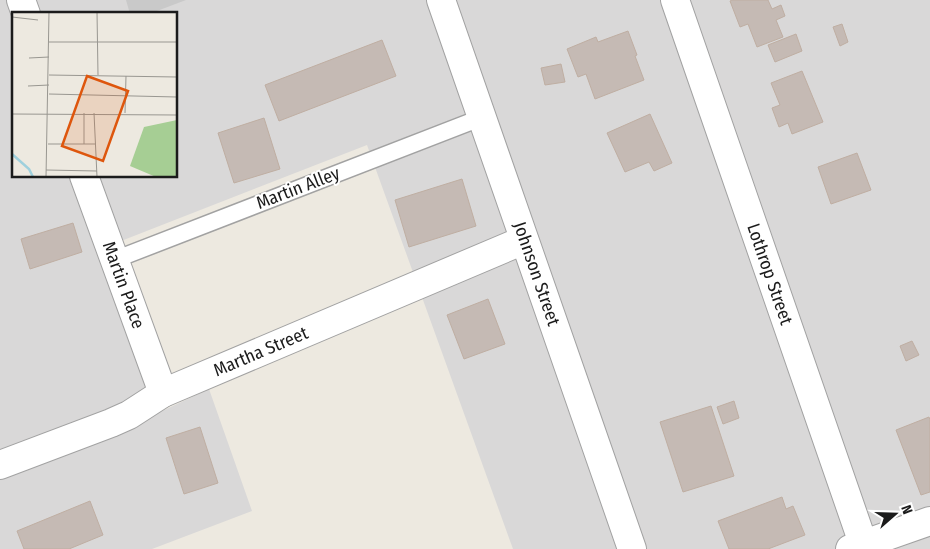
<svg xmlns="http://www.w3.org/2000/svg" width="930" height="549" viewBox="0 0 930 549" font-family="'Fira Sans Condensed',sans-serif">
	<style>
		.residential { fill: #d9d8d8; fill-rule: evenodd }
		.religious { fill: #c9c9c9 }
		.building { fill: #c5bab4; stroke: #bfaea2 }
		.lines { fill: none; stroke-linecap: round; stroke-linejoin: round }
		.service-casing { stroke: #a2a2a2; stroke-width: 19 }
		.minor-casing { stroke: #a2a2a2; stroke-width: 30 }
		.tertiary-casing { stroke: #a2a2a2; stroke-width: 30 }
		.service { stroke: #fff; stroke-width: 16 }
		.minor { stroke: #fff; stroke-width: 28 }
		.tertiary { stroke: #fff; stroke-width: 28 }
		.labels { text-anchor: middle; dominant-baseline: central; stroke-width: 4; stroke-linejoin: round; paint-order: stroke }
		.street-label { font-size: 18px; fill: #1b1b1b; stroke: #fff }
		.inset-river { fill: none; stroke: #9fd0dd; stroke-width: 2.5 }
		.inset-road { fill: none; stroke: #999791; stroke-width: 1 }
		.view { fill: #de560d; fill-opacity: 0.15; stroke: #de560d; stroke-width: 2.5 }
		.inset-edge { fill: none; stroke: #1b1b1b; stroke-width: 2.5 }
	</style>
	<rect width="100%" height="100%" fill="#ede9e0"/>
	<path class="residential" d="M0 0H930V549H513L367 145 98 250 156 414 209 389 252 511 152 549H0ZM14 14H176V176H14Z"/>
	<path class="religious" d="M126 0H186L149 14H130Z"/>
	<path class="building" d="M732 0H768L772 9 781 5 785 16 776 20 783 37 757 47 748 24 740 27 730 1Z
		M842 24 848 42 840 46 833 27Z
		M628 31 637 55 635 56 644 80 595 99 586 74 578 77 567 49 596 37 598 42Z
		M796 34 802 51 775 62 768 45Z
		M382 40 396 76 279 121 265 85Z
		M561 64 565 82 545 85 541 68Z
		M802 71 823 122 792 134 788 123 779 127 772 108 780 105 771 83Z
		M650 114 672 163 654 171 649 162 625 172 607 133Z
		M264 118 280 169 234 183 218 133Z
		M857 153 871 190 831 204 818 167Z
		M462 179 476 226 409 247 395 200Z
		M73 223 82 252 30 269 21 239Z
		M488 299 505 344 464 359 447 315Z
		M912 341 919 355 906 361 900 346Z
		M734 401 739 418 723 424 717 407Z
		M711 406 734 476 683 492 660 422Z
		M929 417 930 420V492L921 495 896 430Z
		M200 427 218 483 184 494 166 438Z
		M782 497 786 509 793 506 805 535 768 549H729L718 521Z
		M90 501 103 535 69 549H24L17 531Z"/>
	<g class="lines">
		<defs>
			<path id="service" d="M114 260 483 117"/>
			<g id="minor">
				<path d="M21 0 26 14"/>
				<path id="s1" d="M675 0 865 549"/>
				<path id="s2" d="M84 176 163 393"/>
				<path id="s3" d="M0 465 111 423 129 415 163 393 524 240"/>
				<path d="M850 549 930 521"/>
			</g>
			<g id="tertiary">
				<path id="s4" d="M441 0C506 182 568 366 632 549"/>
			</g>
		</defs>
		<use href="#service" class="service-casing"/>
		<use href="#minor" class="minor-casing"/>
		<use href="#tertiary" class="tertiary-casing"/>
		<use href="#service" class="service"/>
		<use href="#minor" class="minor"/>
		<use href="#tertiary" class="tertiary"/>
	</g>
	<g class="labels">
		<g class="street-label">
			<text transform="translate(298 188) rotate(-21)">Martin Alley</text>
			<text stroke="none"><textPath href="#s4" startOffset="290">Johnson Street</textPath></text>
			<text stroke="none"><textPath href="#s1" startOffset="290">Lothrop Street</textPath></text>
			<text stroke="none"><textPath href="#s2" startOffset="116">Martin Place</textPath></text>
			<text stroke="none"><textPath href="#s3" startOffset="285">Martha Street</textPath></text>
		</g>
	</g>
	<g transform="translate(12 12)">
		<rect width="165" height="165" fill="#ede9e0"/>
		<path d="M165 108V165H144L118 154 132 115Z" fill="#a6ce94"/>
		<path class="inset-river" d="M0 142 17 157 21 165"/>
		<path class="inset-road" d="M85 0 86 63M0 5 26 8M37 30H165M17 46 37 45M37 63 165 65M16 74 37 73M37 82 165 85M72 101V132M82 101 85 165M113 101 114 64M0 102 165 103M36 132H84M34 158 85 159M34 165 37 0"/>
		<path class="view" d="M75 64 116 79 91 149 50 134Z"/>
		<rect width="165" height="165" class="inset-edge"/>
	</g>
	<g transform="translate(895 514) rotate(70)" stroke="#ffffff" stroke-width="4" paint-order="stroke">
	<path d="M0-4L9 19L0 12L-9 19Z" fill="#1b1b1b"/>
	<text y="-8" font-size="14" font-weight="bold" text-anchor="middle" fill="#1b1b1b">N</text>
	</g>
</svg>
